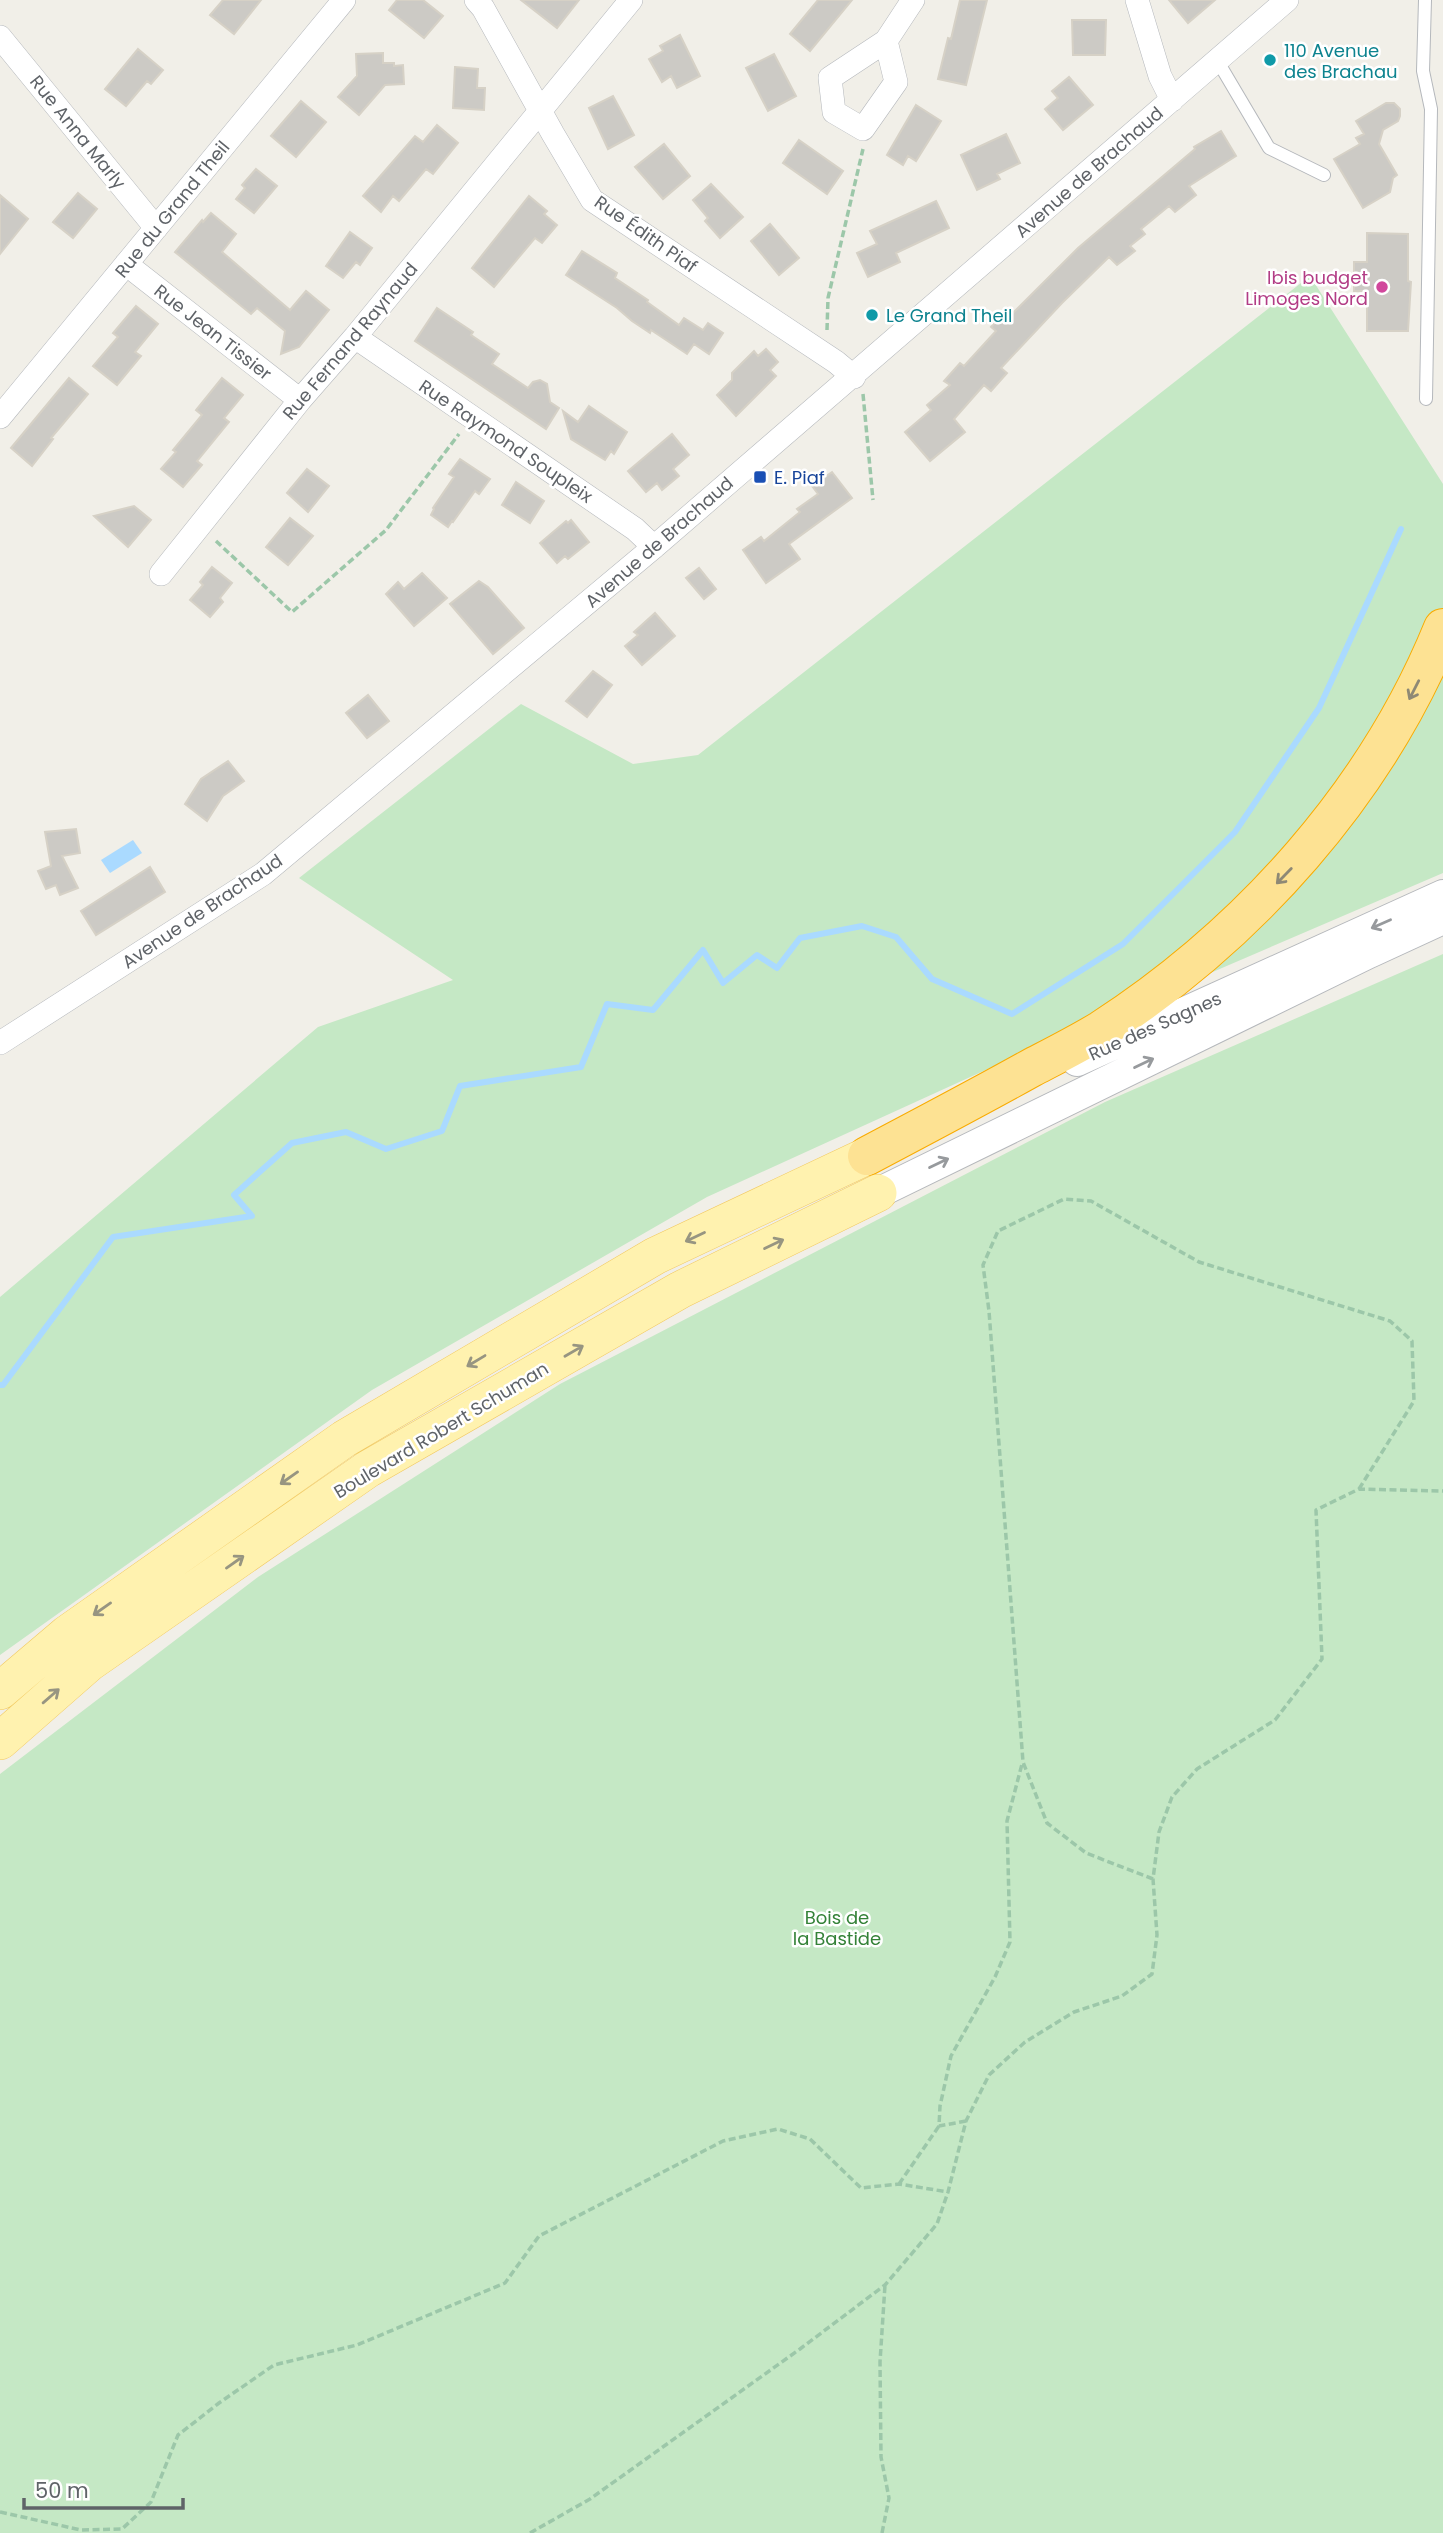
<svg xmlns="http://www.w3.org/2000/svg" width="1443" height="2533" viewBox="0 0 1443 2533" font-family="Poppins,sans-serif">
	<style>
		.green { fill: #c5e8c5 }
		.water { fill: #aadaff }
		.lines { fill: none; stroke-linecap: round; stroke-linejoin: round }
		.stream { stroke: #aadaff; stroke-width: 6 }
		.building { fill: #cccac5; stroke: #d6d1c6; stroke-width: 2 }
		.service-casing { stroke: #b5b8bc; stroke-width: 14 }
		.minor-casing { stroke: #b5b8bc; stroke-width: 24 }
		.tertiary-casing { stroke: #b5b8bc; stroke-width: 32 }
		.primary-casing { stroke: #f2c960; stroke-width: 38 }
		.motorway-casing { stroke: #f9ab00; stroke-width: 40 }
		.path { stroke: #9cc7a9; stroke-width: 3.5; stroke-dasharray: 7 3.5; stroke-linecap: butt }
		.service { stroke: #fff; stroke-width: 12 }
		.minor { stroke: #fff; stroke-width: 23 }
		.tertiary { stroke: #fff; stroke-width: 30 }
		.primary { stroke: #fff2af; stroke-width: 37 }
		.motorway { stroke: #fde293; stroke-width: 38 }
		.oneway { stroke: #8e8975 }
		.oneway2 { stroke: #979a9d }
		.oneway3 { stroke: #979581 }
		.culture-dot { fill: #0f9aa8; stroke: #fff; stroke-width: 2.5 }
		.hotel-dot { fill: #d1479c; stroke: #fff; stroke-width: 2.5 }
		.transit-dot { fill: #1a4fb4; stroke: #fff; stroke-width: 2.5 }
		.labels { text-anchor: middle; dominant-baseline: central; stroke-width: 5; stroke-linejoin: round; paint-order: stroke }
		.culture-label { font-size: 18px; fill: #0d838f; stroke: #fff; text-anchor: start }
		.street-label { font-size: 18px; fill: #5f6368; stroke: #fff }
		.hotel-label { font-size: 18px; fill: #b23c85; stroke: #fff; text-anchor: end }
		.transit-label { font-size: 18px; fill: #164399; stroke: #fff; text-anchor: start }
		.park-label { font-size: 18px; fill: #348238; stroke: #fff }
	</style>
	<rect width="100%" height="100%" fill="#f1efe8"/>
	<path class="green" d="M1310 276 1443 484V873L1001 1063 707 1197 372 1390 0 1655V1297L318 1027 453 980 299 878 521 704 633 764 698 755Z
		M1443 954V2533H0V1774L258 1577 560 1384 1105 1102Z"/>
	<path class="water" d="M133 840 142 853 110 873 101 860Z"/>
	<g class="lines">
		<path class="stream" d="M0 1385H3L113 1237 252 1216 234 1195 292 1143 346 1132 386 1149 442 1131 460 1086 581 1067 607 1004 653 1010 703 950 723 983 757 955 777 968 800 938 862 926 896 937 932 979 1012 1014 1123 944 1235 832 1319 708 1401 529"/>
	</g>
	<path class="building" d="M223 0H261L234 34 210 15Z
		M397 0H423L443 16 424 38 389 10Z
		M521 0H579L557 28Z
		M818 0H852L810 51 790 34Z
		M960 0H987L966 85 938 79 948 38 951 39Z
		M1169 0H1215L1188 23Z
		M1072 20H1106L1105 55H1073Z
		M680 35 700 76 677 88 671 76 662 82 649 59 663 51 660 46Z
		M138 49 163 70 151 84 147 81 126 106 105 89Z
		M383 53V63H394V66L403 65 404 84 385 85 359 115 338 97 357 76 356 54Z
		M774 54 796 96 768 111 746 68Z
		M455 67 478 69 477 88H485L484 110 453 108Z
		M1069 77 1093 105 1063 130 1045 109 1058 98 1052 91Z
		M613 96 634 135 608 149 589 108Z
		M301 101 326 122 296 157 271 136Z
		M1386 103H1394L1400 109V116L1398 121 1383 130 1379 144 1397 175 1393 178 1390 192 1363 208 1334 159 1360 144 1356 138 1364 134 1356 121Z
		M916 105 941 121 916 161 908 156 903 165 887 155Z
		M437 125 458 143 433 174 426 169 399 201 393 196 381 212 363 196 415 136 423 142Z
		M1221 131 1236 156 1189 186 1196 195 1175 212 1169 206 1141 229 1145 234 1130 246 1135 251 1117 265 1109 257 1062 303 1001 368 1007 373 991 391 984 385 954 419 965 432 930 461 905 432 931 410 927 405 950 385 944 381 960 363 964 366 996 331 991 327 1002 315 1007 319 1078 248 1195 149 1194 147Z
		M1006 134 1020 163 997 174 1000 179 977 190 961 155Z
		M799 140 843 171 827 194 783 163Z
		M664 144 690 176 663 199 635 167Z
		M256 169 277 186 254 213 236 199 245 188 242 185Z
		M711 184 743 217 720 238 705 221 708 218 693 200Z
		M78 193 97 209 73 238 53 222Z
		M0 195 28 219 0 254Z
		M529 196 547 211 544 214 557 225 542 243 535 238 494 287 472 268Z
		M936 201 949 228 896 253 900 262 868 277 857 253 877 244 870 231Z
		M211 213 236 234 222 252 290 310 306 291 329 310 299 347 281 354 285 331 257 308 251 314 175 252 202 220 203 222Z
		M770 224 799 258 779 275 751 241Z
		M350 232 372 248 360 265 356 262 343 278 326 266Z
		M1367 233 1408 234V281L1411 282 1408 331H1367V291H1354V262H1367Z
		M582 251 617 273 615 278 648 300 647 302 679 325 684 318 703 330 708 323 723 333 709 354 694 344 687 354 651 330 650 333 632 321 617 308 566 275Z
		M136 306 158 324 135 352 141 356 117 385 93 366 118 337 113 333Z
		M437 308 473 332 471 335 499 354 492 364 528 388 533 382 540 380 547 384 550 402 559 408 546 429 415 341Z
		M766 349 778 362 770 370 776 376 736 416 717 395 732 380V373L754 351 758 356Z
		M69 378 88 394 51 438 53 439 32 466 11 448Z
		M222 378 243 395 224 418 229 422 197 461 202 465 183 487 161 469 176 452 173 450 202 415 196 410Z
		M589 406 627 432 614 454 611 451 605 460 571 439 563 411 578 422Z
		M672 434 689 455 673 469 679 476 662 490 657 483 646 492 628 471Z
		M460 459 490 479 479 494 475 491 453 522 452 521 448 527 431 515 434 509 433 508 454 477 449 474Z
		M307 469 329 486 308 512 287 493Z
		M832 472 852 498 789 544 800 559 766 583 743 550 761 537 764 541 800 512 797 509 818 494 812 486Z
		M516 482 544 501 530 523 502 505Z
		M134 506 151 520 128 547 94 516Z
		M290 518 313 536 288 565 266 547Z
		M571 520 589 542 568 559 565 556 557 563 540 543 566 521 568 523Z
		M212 567 232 583 220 598 223 602 210 617 190 600 203 585 200 582Z
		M699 568 716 589 704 599 686 578Z
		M422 573 447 598 414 626 386 594 398 582 404 589Z
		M479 581 488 587 524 628 493 654 450 604Z
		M655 613 675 636 642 665 625 646 638 635 634 632Z
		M593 671 612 685 587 717 566 701Z
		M368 695 389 721 367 738 346 713Z
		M228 761 244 781 223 796 207 821 185 804 201 779Z
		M76 829 80 853 62 856 78 888 60 895 56 885 46 889 38 871 51 866 45 832Z
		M150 867 165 892 96 935 81 911Z"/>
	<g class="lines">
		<defs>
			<path id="service" d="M1425 0 1423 71 1431 109 1426 399
				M1217 60 1269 148 1324 175"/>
			<path id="minor" d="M476 0 483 8 553 134 592 200 836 362 854 377
				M1137 0 1160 76 1172 100
				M0 37 156 228
				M886 41 896 82 863 129 834 112 830 78 886 41 913 0
				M126 264 300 400
				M355 337 635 529 654 547
				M0 417 344 0
				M161 574 300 400 355 337 631 0
				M0 1043 263 874 654 547 1287 0"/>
			<path id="tertiary" d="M1077 1061 1443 895
				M878 1193 1369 953 1443 919"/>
			<path id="primary" d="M0 1691 67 1634 344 1439 655 1256 867 1156
				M0 1741 89 1663 368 1469 680 1290 878 1193"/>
			<path id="motorway" d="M867 1156C922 1127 977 1098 1031 1068 1054 1056 1078 1044 1101 1030 1249 934 1376 793 1443 628"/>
		</defs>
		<use href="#service" class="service-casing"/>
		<use href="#minor" class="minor-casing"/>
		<use href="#tertiary" class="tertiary-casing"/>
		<use href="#primary" class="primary-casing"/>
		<use href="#motorway" class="motorway-casing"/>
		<path class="path" d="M827 330 828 298 863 149
			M863 394 873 500
			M216 541 292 612 386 530 459 434
			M1153 1879 1086 1853 1047 1823 1023 1762 989 1311 983 1265 998 1231 1064 1199 1091 1201 1199 1262 1390 1321 1412 1341 1414 1401 1359 1489
			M966 2121 939 2126 940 2106 951 2056 995 1977 1010 1942 1007 1821 1022 1764
			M899 2184 939 2126
			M0 2512 81 2530 122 2529 151 2502 178 2435 219 2403 274 2365 357 2345 505 2283 539 2236 723 2141 778 2129 810 2139 861 2188 899 2184 948 2192
			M530 2533 590 2499 800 2349 885 2285 937 2224 948 2192 966 2121 989 2075 1025 2042 1074 2012 1122 1996 1152 1974 1157 1935 1153 1879 1159 1832 1172 1797 1197 1769 1275 1720 1322 1659 1316 1510 1359 1489 1443 1491
			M882 2533 889 2498 881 2457 880 2362 885 2285"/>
		<use href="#service" class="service"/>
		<use href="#minor" class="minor"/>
		<use href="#tertiary" class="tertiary"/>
		<use href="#primary" class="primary"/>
		<use href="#motorway" class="motorway"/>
	</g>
	<defs><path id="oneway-shaft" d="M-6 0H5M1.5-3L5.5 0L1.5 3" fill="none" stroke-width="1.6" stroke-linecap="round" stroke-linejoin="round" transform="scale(1.75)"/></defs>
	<g class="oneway">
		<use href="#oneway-shaft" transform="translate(1414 690) rotate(117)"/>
		<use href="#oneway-shaft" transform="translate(1284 876) rotate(134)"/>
	</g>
	<g class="oneway2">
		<use href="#oneway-shaft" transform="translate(1381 924) rotate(156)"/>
		<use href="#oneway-shaft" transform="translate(1144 1063) rotate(-26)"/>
		<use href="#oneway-shaft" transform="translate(939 1163) rotate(-26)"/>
	</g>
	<g class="oneway3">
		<use href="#oneway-shaft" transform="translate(695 1237) rotate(155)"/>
		<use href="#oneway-shaft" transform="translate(774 1244) rotate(-26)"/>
		<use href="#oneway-shaft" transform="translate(574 1351) rotate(-30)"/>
		<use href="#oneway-shaft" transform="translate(476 1361) rotate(149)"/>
		<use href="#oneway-shaft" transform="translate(289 1478) rotate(145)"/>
		<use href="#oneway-shaft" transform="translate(235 1562) rotate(-35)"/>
		<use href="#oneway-shaft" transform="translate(102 1609) rotate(145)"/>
		<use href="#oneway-shaft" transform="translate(51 1696) rotate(-41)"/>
	</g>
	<g class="culture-dot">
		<circle cx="1270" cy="60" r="7"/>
		<circle cx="872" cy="315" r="7"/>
	</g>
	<circle class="hotel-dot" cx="1382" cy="287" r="7"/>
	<rect class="transit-dot" x="753" y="470" width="14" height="14" rx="3.5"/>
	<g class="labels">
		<g class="culture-label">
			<text x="1284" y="50">110 Avenue<tspan x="1284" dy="21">des Brachau</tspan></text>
			<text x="886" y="315">Le Grand Theil</text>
		</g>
		<g class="street-label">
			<text transform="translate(78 132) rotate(51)">Rue Anna Marly</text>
			<text transform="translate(1089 172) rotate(-41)">Avenue de Brachaud</text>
			<text transform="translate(172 209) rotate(-51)">Rue du Grand Theil</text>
			<text transform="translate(646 234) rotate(35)">Rue Édith Piaf</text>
			<text transform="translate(213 332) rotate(38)">Rue Jean Tissier</text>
			<text transform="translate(350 341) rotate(-50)">Rue Fernand Raynaud</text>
			<text transform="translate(506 441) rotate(34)">Rue Raymond Soupleix</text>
			<text transform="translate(659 542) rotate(-41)">Avenue de Brachaud</text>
			<text transform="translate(202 911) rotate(-34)">Avenue de Brachaud</text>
			<text transform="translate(1155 1026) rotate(-24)">Rue des Sagnes</text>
			<text transform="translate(441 1430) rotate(-31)">Boulevard Robert Schuman</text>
		</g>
		<g class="hotel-label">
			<text x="1368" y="277">Ibis budget<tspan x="1368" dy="21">Limoges Nord</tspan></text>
		</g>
		<g class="transit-label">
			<text x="774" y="477">E. Piaf</text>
		</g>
		<g class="park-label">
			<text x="837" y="1917">Bois de<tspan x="837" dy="21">la Bastide</tspan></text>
		</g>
	</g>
	<path d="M24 2498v10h159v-10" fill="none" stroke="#5f6368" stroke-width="3.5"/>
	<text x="35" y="2498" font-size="21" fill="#5f6368" stroke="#ffffff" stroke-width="5" paint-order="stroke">50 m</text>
</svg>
